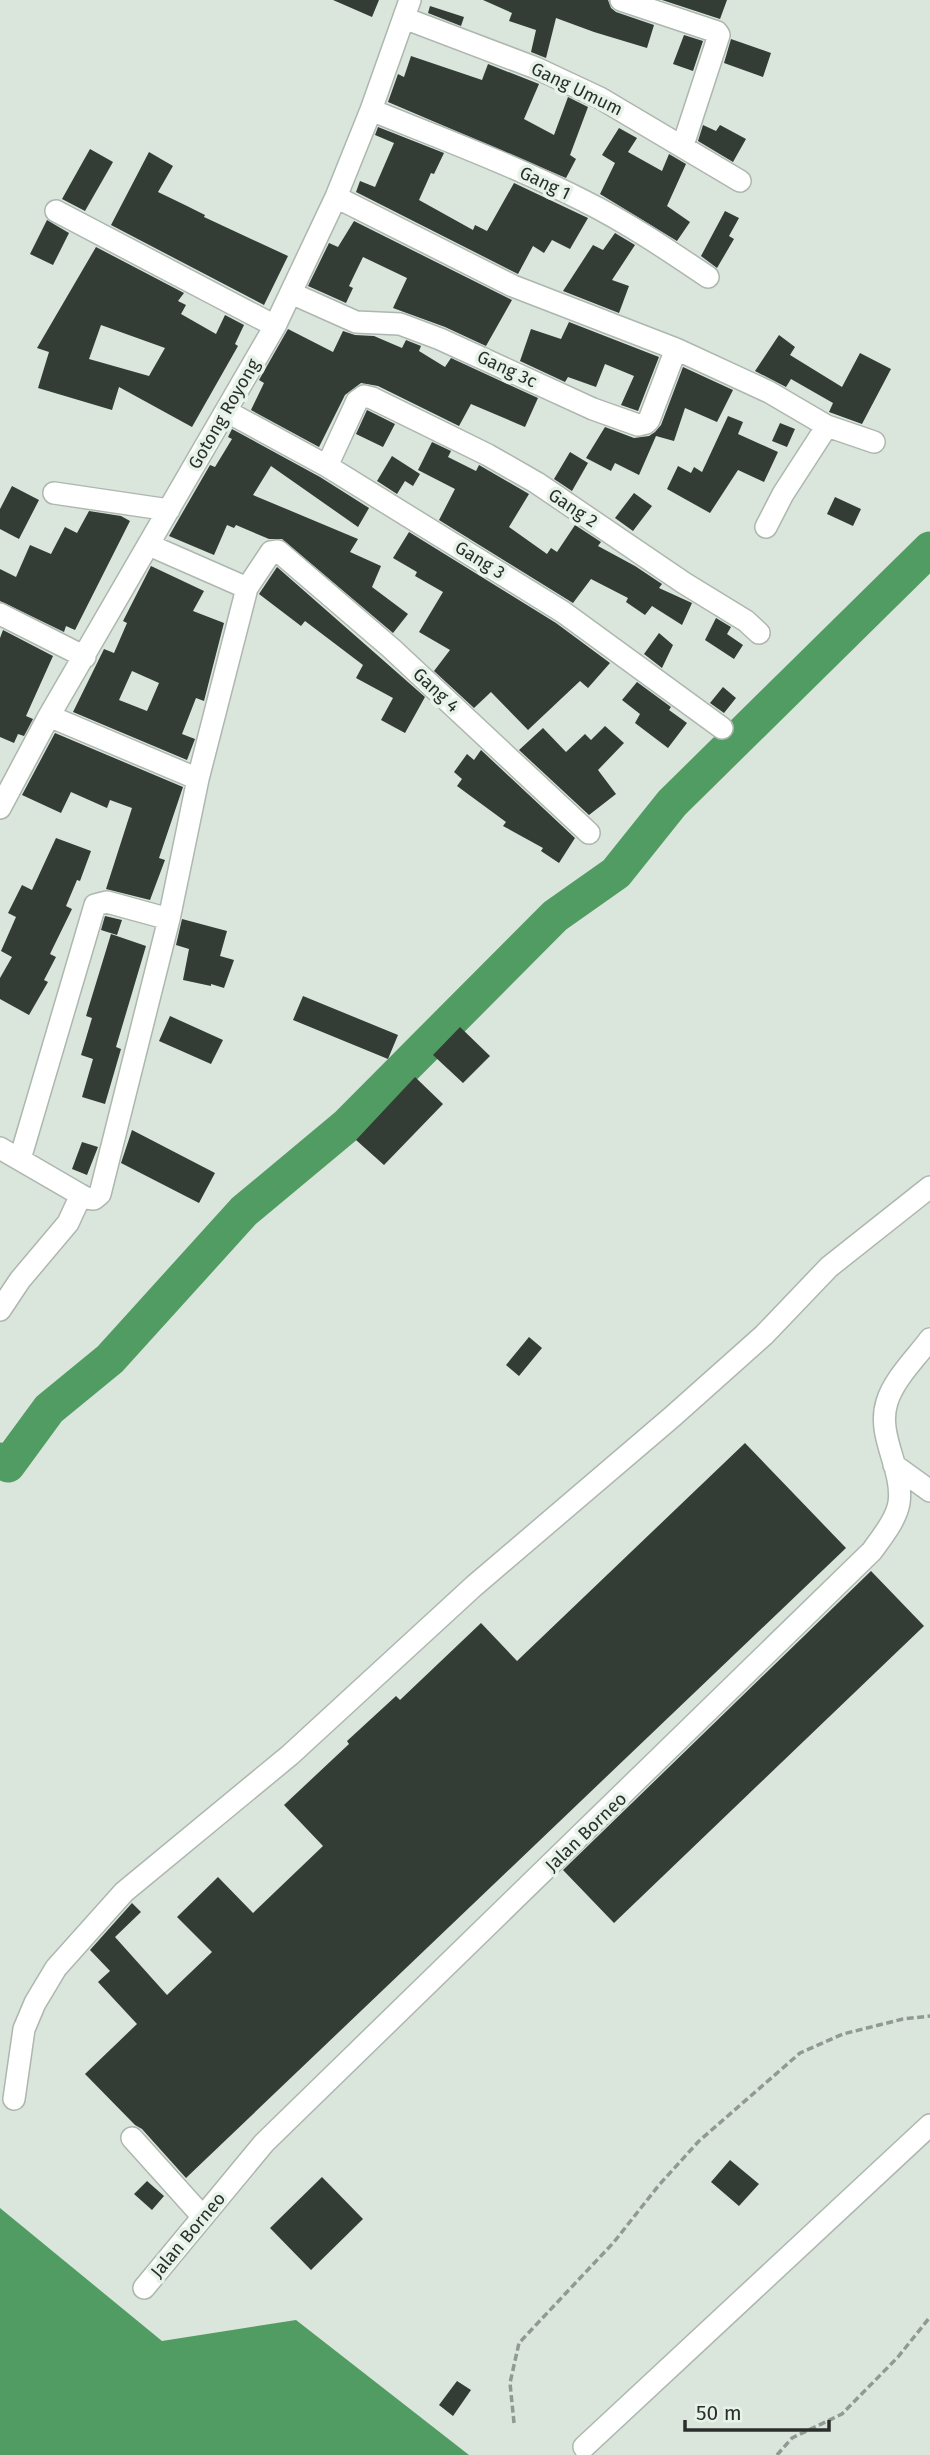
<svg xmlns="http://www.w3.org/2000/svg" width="930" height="2455" viewBox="0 0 930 2455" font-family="'Fira Sans',sans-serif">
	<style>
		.water { fill: #519c62 }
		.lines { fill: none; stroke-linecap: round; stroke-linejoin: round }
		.river { stroke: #519c62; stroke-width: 35 }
		.building { fill: #333c35; fill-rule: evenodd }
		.minor-casing { stroke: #adb7af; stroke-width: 24 }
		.path { stroke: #919992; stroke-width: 3.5; stroke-dasharray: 7 3.5; stroke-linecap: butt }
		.minor { stroke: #fff; stroke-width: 21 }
		.labels { text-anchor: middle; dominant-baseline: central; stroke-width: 7; stroke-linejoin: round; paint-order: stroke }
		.street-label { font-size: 18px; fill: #2b2f2c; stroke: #e7f2e9 }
	</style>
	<rect width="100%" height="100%" fill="#dae5dc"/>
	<path class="water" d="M0 2208 162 2341 296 2320 469 2455H0Z"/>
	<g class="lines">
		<path class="river" d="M0 1460 8 1465 49 1409 110 1359 244 1211 346 1126 555 916 616 873 672 803 930 549"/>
	</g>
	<path class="building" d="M333 0H379L372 17Z
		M483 0H608L611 8 616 12 654 25 647 48 594 32 556 18 546 58 531 52 536 30 509 21 512 13Z
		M662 0H727L720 19Z
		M430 6 464 17 461 26 428 13Z
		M684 35 703 41 693 71 673 64Z
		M731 39 771 53 763 77 724 63Z
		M411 56 482 80 488 64 539 84 524 119 554 135 568 97 588 107 570 155 576 159 566 178 388 102 398 74 404 77Z
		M703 125 716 131 720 125 746 139 733 162 698 141Z
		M378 127 444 153 434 174 431 173 419 200 473 230 475 225 487 231 514 183 588 218 570 249 552 240 544 253 533 246 518 274 356 192 360 181 375 187 394 143 375 135Z
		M619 128 637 138 628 152 662 171 669 154 686 164 667 206 690 222 677 241 600 194 615 163 602 155Z
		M90 149 113 162 85 211 62 199Z
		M149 152 173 166 158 192 187 206 205 215 204 217 288 256 264 305 111 225Z
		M725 211 739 218 729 236 734 239 717 268 701 256Z
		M47 220 69 233 53 265 30 254Z
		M354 221 512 300 486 346 445 327 393 308 407 278 363 257 349 286 353 288 346 303 308 286 329 243 338 247Z
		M615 233 635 245 612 280 629 286 619 313 563 291 593 245 603 250Z
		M96 247 184 293 178 301 186 305 181 314 216 334 225 315 244 325 235 344 238 346 192 427 119 387 112 410 38 388 49 352 37 348ZM101 325 165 348 149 376 89 359Z
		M569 322 659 357 638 411 621 405 634 376 605 364 596 387 568 377 565 382 520 361 531 329 561 339Z
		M288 329 333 352 343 331 355 335 374 336 402 348 406 340 421 346 419 351 445 367 451 358 538 398 525 427 471 404 459 426 378 386 361 383 345 395 319 447 251 410 264 383 259 380Z
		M779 335 795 347 790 355 842 387 860 353 891 369 862 424 829 412 833 403 791 379 786 387 755 371Z
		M683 367 733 390 717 422 685 408 674 441 656 436 639 475 615 463 611 471 586 458 605 427 634 438 649 436 655 432 661 425Z
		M367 410 395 424 383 447 356 434Z
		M728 416 743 422 738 434 778 452 764 482 738 470 710 513 667 489 678 466 691 473 694 467 702 472Z
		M780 423 795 429 787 447 772 441Z
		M232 429 320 477 369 508 358 527 271 466 253 495 358 539 350 552 381 566 372 587 408 614 393 633 282 539H269L236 525 234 528 227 525 214 555 169 536 210 465 215 467 232 439 228 437Z
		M432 442 451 451 448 457 476 471 479 465 529 494 509 527 547 554 551 548 557 552 575 525 601 542 598 546 635 566 662 584 659 588 692 603 682 625 652 606 645 615 626 602 628 598 591 579 573 603 439 520 455 489 418 470Z
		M570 452 588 463 572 491 554 479Z
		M392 456 420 474 413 486 405 481 397 494 377 481Z
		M12 486 39 500 19 539 0 529V509Z
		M634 493 652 506 633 531 615 518Z
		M835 497 861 509 853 526 827 514Z
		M89 511 121 516 130 521 75 630 66 626 64 632 0 601V569L16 577 30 545 51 554 65 527 77 533Z
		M409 532 556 623 610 663 588 688 580 681 528 730 491 692 474 708 434 671 450 650 419 632 443 592 415 576 417 572 393 558Z
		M151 566 204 591 193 611 224 623 204 701 196 698 182 734 195 739 187 760 73 712 104 649 114 653 127 623 123 621ZM132 671 159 683 147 711 119 700Z
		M277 567 425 697 405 733 381 720 393 698 356 678 363 665 305 621 301 626 259 594Z
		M716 618 731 627 727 634 743 645 734 659 705 640Z
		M3 630 53 656 26 716 33 719 24 736 18 734 14 743 0 737V638Z
		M659 633 673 645 662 668 644 654Z
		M637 682 671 707 669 710 687 723 668 748 635 723 640 714 622 700Z
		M723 687 736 698 724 713 710 703Z
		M605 726 624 743 598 770 616 794 589 815 519 750 543 728 566 752 585 734 591 740Z
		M55 733 183 787 159 858 165 860 150 900 106 889 132 808 110 800 107 808 71 792 61 813 22 795Z
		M481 750 575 838 559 863 541 851 543 848 503 826 506 822 457 786 462 779 454 772 467 754 474 760Z
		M56 838 91 851 80 881 77 880 66 906 72 909 50 954 56 957 44 980 48 982 29 1015 0 999V978L12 957 1 951 16 917 8 913 22 885 32 890Z
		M105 916 122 920 117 935 101 930Z
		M182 919 227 931 220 956 234 960 224 988 211 984V986L183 980 189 949 176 945Z
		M111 934 146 946 116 1047 121 1049 105 1104 82 1097 93 1059 81 1055 92 1018 86 1016Z
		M303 996 398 1035 388 1059 293 1020Z
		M170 1016 223 1040 211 1064 159 1041Z
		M460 1027 490 1056 463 1083 433 1055Z
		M415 1077 443 1104 384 1165 356 1140Z
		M132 1130 215 1173 199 1203 121 1163Z
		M82 1142 98 1147 87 1175 72 1169Z
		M529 1337 542 1348 519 1376 506 1365Z
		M745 1443 846 1548 186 2178 142 2129 135 2125 85 2074 137 2024 98 1982 110 1971 90 1950 132 1903 141 1912 115 1937 167 1995 212 1952 177 1917 218 1877 253 1913 323 1846 284 1805 349 1744 347 1741 396 1696 400 1700 481 1623 517 1661Z
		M871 1571 924 1626 614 1923 563 1870Z
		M730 2160 759 2184 739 2206 711 2182Z
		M322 2177 363 2219 311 2270 270 2228Z
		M147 2181 164 2196 152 2210 134 2194Z
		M457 2381 471 2390 453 2416 439 2405Z"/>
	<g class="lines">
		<defs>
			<path id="minor" d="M621 0 717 32 719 35 683 145
				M404 18 536 68 600 98 740 181
				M371 110C443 139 515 166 584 201 628 223 668 250 708 277
				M336 197 513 286 676 349 769 392 827 426 874 442
				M56 211 275 326
				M291 293 356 322 400 324 440 339 593 409 638 425 646 423 649 420 676 349
				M226 411 327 466 563 612 722 728
				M327 466 357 401 364 396 372 398 488 455 537 483 684 583 746 621 759 633
				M54 493 169 510
				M766 527 783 494 827 426
				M149 545 247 588
				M0 614 85 657
				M49 716 198 779
				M0 808 49 716 275 326 336 197 371 110 410 0
				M0 1148 86 1198 94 1199 100 1194 169 919 198 779 247 588 271 552 278 551 391 648 589 833
				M20 1159 95 905 107 902 169 919
				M0 1310 20 1280 68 1223 81 1195
				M894 1465 930 1491
				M14 2099 24 2029 35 2003 56 1968 124 1892 290 1755 474 1586 672 1417 764 1335 829 1267 930 1187
				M132 2138 203 2217
				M144 2288 264 2143 872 1551C882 1537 896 1520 899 1503 904 1469 876 1436 887 1402 894 1379 916 1358 930 1339
				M584 2447 930 2125"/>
		</defs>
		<use href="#minor" class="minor-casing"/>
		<path class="path" d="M514 2423 510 2383 519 2343 614 2242 659 2185 699 2141 800 2053 843 2034 903 2019 930 2016
			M777 2455 792 2438 842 2414 898 2357 930 2317"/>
		<use href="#minor" class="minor"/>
	</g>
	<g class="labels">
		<g class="street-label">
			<text transform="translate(577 89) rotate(26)">Gang Umum</text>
			<text transform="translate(545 183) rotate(26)">Gang 1</text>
			<text transform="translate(507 369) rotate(25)">Gang 3c</text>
			<text transform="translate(224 414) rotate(-60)">Gotong Royong</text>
			<text transform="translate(573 508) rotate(34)">Gang 2</text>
			<text transform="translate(480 560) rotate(32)">Gang 3</text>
			<text transform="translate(436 690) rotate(43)">Gang 4</text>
			<text transform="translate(586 1832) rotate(-44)">Jalan Borneo</text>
			<text transform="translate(188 2235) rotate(-50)">Jalan Borneo</text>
		</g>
	</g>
	<path d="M685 2420v10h144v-10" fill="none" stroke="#2b2f2c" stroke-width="3.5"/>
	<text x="696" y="2420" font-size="21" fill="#2b2f2c" stroke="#e7f2e9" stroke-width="5" paint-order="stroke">50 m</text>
</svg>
